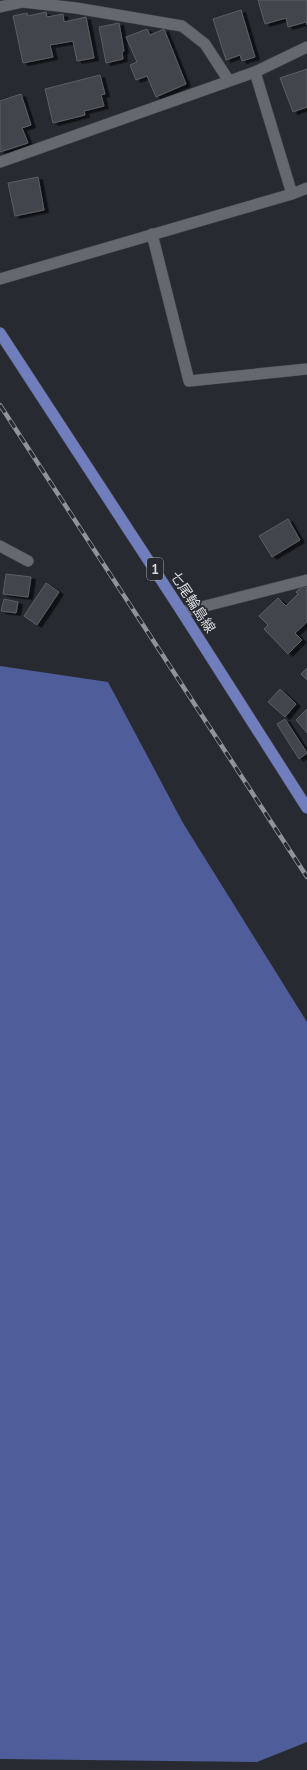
<svg xmlns="http://www.w3.org/2000/svg" width="307" height="1770" viewBox="0 0 307 1770" font-family="Mulish,'Noto Sans JP',sans-serif">
	<style>
		.forest { fill: #4f5e9a }
		.building { fill: #42454c; stroke: #5c5e66; filter: url(#shadow) }
		.lines { fill: none; stroke-linecap: round; stroke-linejoin: round }
		.minor-casing { stroke: #45474c; stroke-width: 12 }
		.primary-casing { stroke: #45474c; stroke-width: 12 }
		.minor { stroke: #666870; stroke-width: 11 }
		.primary { stroke: #707ebd; stroke-width: 11 }
		.rail-casing { stroke: #919398; stroke-width: 4.5 }
		.rail { stroke: #282a31; stroke-width: 3; stroke-dasharray: 9; stroke-linecap: butt }
		.labels { text-anchor: middle; dominant-baseline: central; stroke-width: 3.5; stroke-linejoin: round; paint-order: stroke }
		.shield { fill: #282a31; stroke: #a4a6ab; stroke-width: 1 }
		.shield-label { font-size: 13px; font-weight: bold; fill: #d9dbdf }
		.street-label { font-size: 14px; fill: #d9dbdf; stroke: #282a31 }
	</style>
	<defs>
		<filter id="shadow"><feDropShadow dx="4.5" dy="2.5" stdDeviation="0" flood-color="#0009"/></filter>
	</defs>
	<rect width="100%" height="100%" fill="#282a31"/>
	<path class="forest" d="M0 666 108 682 183 823 307 1022V1742L257 1762 0 1759Z"/>
	<path class="building" d="M258 0H307V25L306 22 288 27 286 18 265 24Z
		M241 10 255 57 242 61 240 55 226 60 213 19Z
		M46 12 47 17 63 14 64 22 86 17 94 58 77 61 73 41 50 45 53 57 23 63 13 16 27 13 28 16Z
		M119 23 124 51 122 52 123 59 106 63 99 27Z
		M147 29 150 35 164 29 186 84 156 97 147 76 136 80 130 65 137 62 126 37Z
		M307 69V107L293 112 280 78Z
		M100 75 105 94 101 95 104 106 84 111 85 115 53 123 45 89Z
		M21 94 31 125 22 128 28 143 0 152V101Z
		M38 177 44 210 15 216 8 183Z
		M288 519 300 540 272 557 259 536Z
		M6 574 31 577 28 597 3 594Z
		M46 583 59 592 37 625 24 616Z
		M304 585 307 588V622L295 633 302 640 288 654 264 629 268 625 259 616 278 598 286 606 298 594 296 592Z
		M4 599 18 602 16 613 1 611Z
		M307 668V680L301 674Z
		M280 689 296 704 285 717 268 702Z
		M307 709V733L296 720Z
		M285 719 307 753 299 759 277 724Z"/>
	<g class="lines">
		<defs>
			<path id="minor" d="M0 7 23 2 76 8 182 26 205 44 229 81
				M255 72 292 194
				M0 162 255 72 307 47
				M152 234 189 381 307 369
				M0 279 292 194 307 188
				M0 546 28 561
				M182 612 307 580"/>
			<path id="primary" d="M0 333 182 612 307 808"/>
		</defs>
		<use href="#minor" class="minor-casing"/>
		<use href="#primary" class="primary-casing"/>
		<use href="#minor" class="minor"/>
		<use href="#primary" class="primary"/>
		<defs>
			<path id="rail" d="M0 405 307 877"/>
		</defs>
		<use href="#rail" class="rail-casing"/>
		<use href="#rail" class="rail"/>
	</g>
	<g class="labels">
		<rect class="shield" x="147" y="558" width="16" height="22" rx="3"/>
		<g class="shield-label">
			<text x="155" y="569">1</text>
		</g>
		<g class="street-label">
			<text transform="translate(193 602) rotate(57)">七尾輪島線</text>
		</g>
	</g>
</svg>
